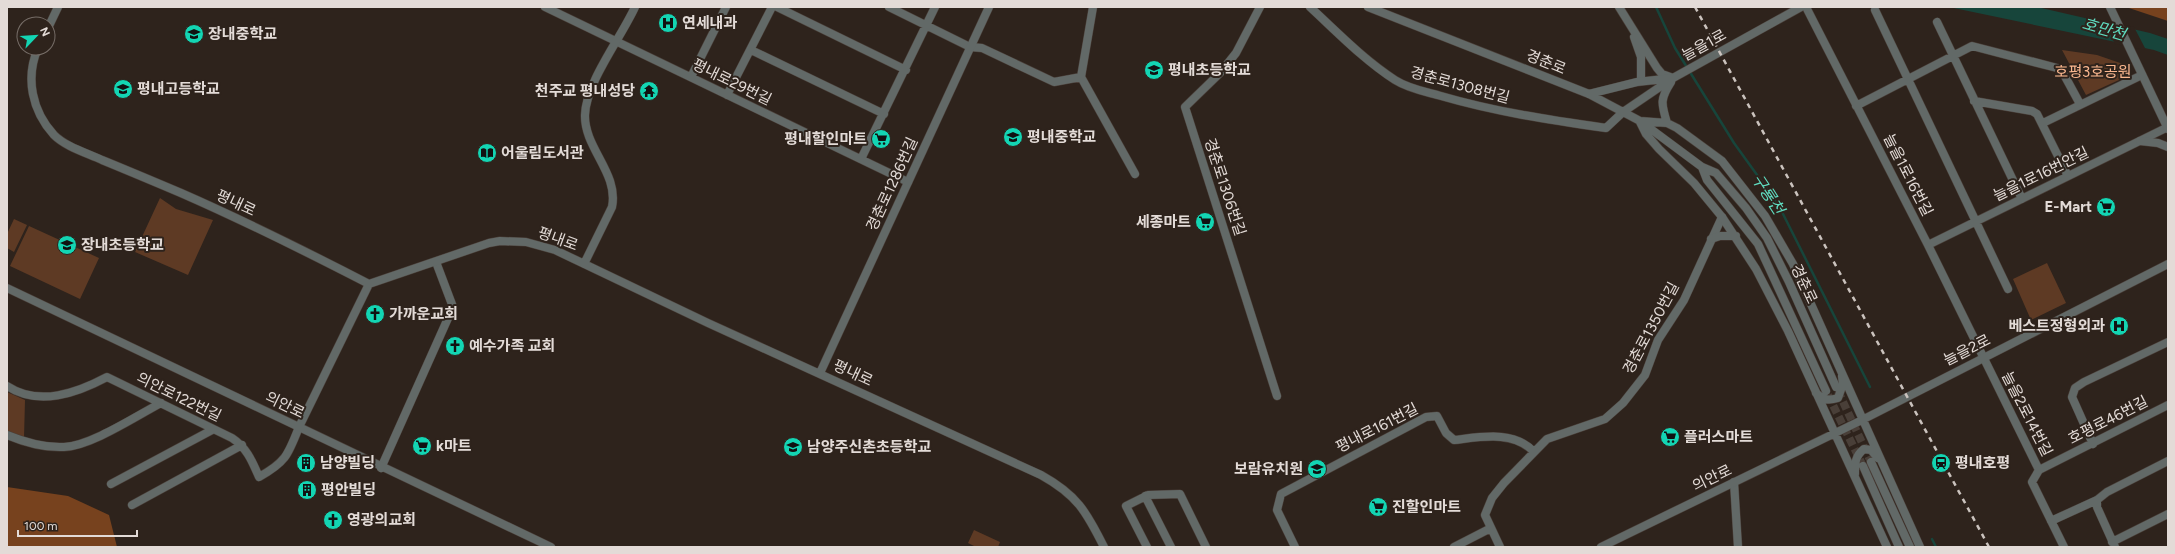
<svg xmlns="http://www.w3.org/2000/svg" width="2175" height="554" viewBox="0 0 2175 554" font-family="Figtree,'Noto Sans KR',sans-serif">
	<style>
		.green { fill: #5e3a24 }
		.forest { fill: #77421e }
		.water { fill: #17453b }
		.pier { fill: #2e231c }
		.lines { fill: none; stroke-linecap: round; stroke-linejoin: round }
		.stream { stroke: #17453b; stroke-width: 2.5 }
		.tertiary-tunnel { stroke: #493f38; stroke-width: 8; stroke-dasharray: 8 4; stroke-linecap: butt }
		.minor-casing { stroke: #4b403a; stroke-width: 9 }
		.tertiary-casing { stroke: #4b403a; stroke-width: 9 }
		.minor { stroke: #626967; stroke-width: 8 }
		.tertiary { stroke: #626967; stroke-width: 8 }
		.rail { stroke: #cbc3be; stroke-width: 2.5; stroke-dasharray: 5 5; stroke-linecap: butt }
		.labels { text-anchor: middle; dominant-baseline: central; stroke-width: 4; stroke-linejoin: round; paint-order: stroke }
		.poi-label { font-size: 15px; font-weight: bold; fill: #e3dbd7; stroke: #2e231c; text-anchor: start }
		.street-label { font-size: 15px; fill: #e3dbd7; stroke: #2e231c }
		.park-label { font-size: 15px; fill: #fab78f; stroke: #2e231c }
		.water-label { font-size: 16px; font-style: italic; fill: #60ddc1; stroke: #2e231c }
	</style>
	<rect width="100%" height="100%" fill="#2e231c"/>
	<path class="green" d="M2062 50 2097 55 2123 64 2130 75 2086 95Z
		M160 198 176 209 213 220 188 275 135 252Z
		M14 219 27 225 14 252 7 248V234Z
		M29 226 99 258 80 299 10 266Z
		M2047 263 2066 303 2031 320 2013 279Z
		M7 392 25 400 24 438 7 431Z
		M974 530 1000 542 998 547H976L968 543Z"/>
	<path class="forest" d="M2126 7H2168V21Z
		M7 487 68 496 109 515 117 547H7Z"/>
	<path class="water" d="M1949 7H2037L2150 33 2168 39V55L2154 50Z"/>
	<path class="pier" d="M2103 20 2134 27 2146 50 2115 44Z"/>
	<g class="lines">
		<path class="stream" d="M1656 7 1675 48 1734 143 1778 204 1870 387
			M1932 539 1936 547"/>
		<path class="tertiary-tunnel" d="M1838 391 1871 462
			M1828 395 1863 466"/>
		<defs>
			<path id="minor" d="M545 7 908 182
				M777 7 906 70
				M889 7 970 47 982 48 1054 82 1081 77
				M1093 7 1081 77 1135 174
				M1260 7 1236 53 1220 73 1185 107 1277 396
				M1310 7C1337 32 1364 60 1395 80 1409 89 1427 92 1441 96 1496 112 1550 120 1606 128L1623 112
				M1619 7 1657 68 1662 74 1673 78
				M1806 7 1928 245 2039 470 2032 482 2064 547
				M1875 10 2008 289
				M1937 22 2022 199
				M1634 37 1641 57V81
				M751 50 884 114
				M691 77 726 7
				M727 95 772 7
				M1974 101 2032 111 2037 114 2068 176
				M1856 106 1972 46 2061 69 2080 104
				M2043 123 2142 75
				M861 159 935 7
				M1928 245 2168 127
				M7 386C39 407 77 393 107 377L232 438C247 448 252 461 259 477 286 462 288 455 299 427
				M7 435C24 442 45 448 64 447 91 446 136 416 161 403
				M2093 444 2072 397 2075 388 2084 382 2168 342
				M381 468 453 307 436 262
				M2039 470 2168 405
				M1734 482 1738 547
				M111 484 212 430
				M1145 496 1171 547
				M132 505 242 445
				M2051 521 2097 500
				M2112 542 2168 514
				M1147 547 1126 506 1148 495 1180 494 1206 547
				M1295 547 1277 510 1281 494 1426 417 1437 416 1446 433 1454 440C1481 437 1514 430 1534 452
				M1454 547 1491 528
				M1500 547 1485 515 1492 498 1504 483 1547 439 1605 419 1623 403 1645 375 1658 340 1684 300 1722 217
				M2115 547 2097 507V500L2107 492 2168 461"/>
			<path id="tertiary" d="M1368 7 1589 94 1640 121 1702 167 1716 173 1746 208 1767 238 1789 282 1836 387
				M2110 7 2168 129
				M48 28 58 7
				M38 48C25 78 32 111 54 135 66 147 87 153 102 160 129 171 155 182 181 193 245 221 307 252 369 284L489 243 500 241 526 242 555 250 708 323 1041 475C1077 495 1086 511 1104 547
				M1589 94 1637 82 1673 78
				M1623 112 1673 78 1801 7
				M1640 121 1667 123 1677 128 1722 161 1765 216 1793 264 1920 547
				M1640 122 1646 134 1659 149 1694 183 1722 217 1756 269 1788 331 1887 547
				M1667 123C1661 103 1660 99 1671 82
				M2140 141 2158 143 2168 147
				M1702 167 1707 180 1758 244 1826 391
				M1711 239 1720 236H1736
				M584 264 612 207C619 173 584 148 585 115 586 82 621 38 635 7
				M7 288 551 547
				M820 373 989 7
				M1816 393C1824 400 1828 401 1838 398L1843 384 1842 376
				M299 427 369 284
				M1871 462 1910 547
				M1863 466 1899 547
				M1855 474C1855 463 1855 456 1864 449L1871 450 1878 458
				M1601 547 1864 419 2168 264"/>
		</defs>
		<use href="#minor" class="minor-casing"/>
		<use href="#tertiary" class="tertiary-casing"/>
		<use href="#minor" class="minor"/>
		<use href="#tertiary" class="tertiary"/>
		<path class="rail" d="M1695 7 1989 547"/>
	</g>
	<defs>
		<symbol id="hospital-disc" viewBox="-11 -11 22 22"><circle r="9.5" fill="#13d5b3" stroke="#2e231c"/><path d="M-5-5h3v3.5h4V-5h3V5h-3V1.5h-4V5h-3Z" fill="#111"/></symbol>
		<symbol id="school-disc" viewBox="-11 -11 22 22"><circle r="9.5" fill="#13d5b3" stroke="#2e231c"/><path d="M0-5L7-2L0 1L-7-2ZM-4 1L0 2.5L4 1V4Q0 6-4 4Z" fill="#111"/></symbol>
		<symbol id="temple-disc" viewBox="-11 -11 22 22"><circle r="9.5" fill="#13d5b3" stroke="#2e231c"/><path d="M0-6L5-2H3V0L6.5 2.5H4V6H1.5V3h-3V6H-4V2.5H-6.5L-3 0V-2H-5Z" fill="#111"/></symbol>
		<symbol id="supermarket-disc" viewBox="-11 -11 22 22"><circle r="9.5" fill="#13d5b3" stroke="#2e231c"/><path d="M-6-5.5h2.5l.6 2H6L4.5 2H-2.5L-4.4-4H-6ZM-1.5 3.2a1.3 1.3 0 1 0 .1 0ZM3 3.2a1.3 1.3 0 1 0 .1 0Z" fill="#111"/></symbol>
		<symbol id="library-disc" viewBox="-11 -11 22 22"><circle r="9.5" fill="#13d5b3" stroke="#2e231c"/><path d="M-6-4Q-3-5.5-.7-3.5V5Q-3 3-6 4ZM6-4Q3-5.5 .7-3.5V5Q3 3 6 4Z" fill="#111"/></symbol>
		<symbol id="church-disc" viewBox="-11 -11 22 22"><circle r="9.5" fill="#13d5b3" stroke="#2e231c"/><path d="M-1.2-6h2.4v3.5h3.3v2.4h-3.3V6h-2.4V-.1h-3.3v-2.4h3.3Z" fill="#111"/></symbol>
		<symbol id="building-disc" viewBox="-11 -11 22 22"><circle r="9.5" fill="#13d5b3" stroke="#2e231c"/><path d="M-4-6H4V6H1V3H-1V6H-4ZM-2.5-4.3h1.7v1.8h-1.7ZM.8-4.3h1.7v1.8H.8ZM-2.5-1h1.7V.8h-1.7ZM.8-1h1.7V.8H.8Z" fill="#111"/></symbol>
		<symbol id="station-disc" viewBox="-11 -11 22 22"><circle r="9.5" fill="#13d5b3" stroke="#2e231c"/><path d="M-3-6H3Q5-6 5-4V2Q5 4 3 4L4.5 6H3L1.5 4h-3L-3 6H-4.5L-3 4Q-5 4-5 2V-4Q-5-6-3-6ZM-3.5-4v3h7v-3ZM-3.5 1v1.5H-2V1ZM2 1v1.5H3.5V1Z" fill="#111"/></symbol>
	</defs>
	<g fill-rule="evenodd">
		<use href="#hospital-disc" x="657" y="12" width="22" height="22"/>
		<use href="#school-disc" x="183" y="23" width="22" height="22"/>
		<use href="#school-disc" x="1143" y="59" width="22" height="22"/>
		<use href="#school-disc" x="112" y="78" width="22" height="22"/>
		<use href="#temple-disc" x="638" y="80" width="22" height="22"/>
		<use href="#school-disc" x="1002" y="126" width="22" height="22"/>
		<use href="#supermarket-disc" x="870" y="128" width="22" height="22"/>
		<use href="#library-disc" x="476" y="142" width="22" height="22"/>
		<use href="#supermarket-disc" x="2095" y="196" width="22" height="22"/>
		<use href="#supermarket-disc" x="1194" y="211" width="22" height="22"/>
		<use href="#school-disc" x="56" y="234" width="22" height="22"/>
		<use href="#church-disc" x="364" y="303" width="22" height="22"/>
		<use href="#hospital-disc" x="2108" y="315" width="22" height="22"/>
		<use href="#church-disc" x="444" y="335" width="22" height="22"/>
		<use href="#supermarket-disc" x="1659" y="426" width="22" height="22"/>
		<use href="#supermarket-disc" x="411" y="435" width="22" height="22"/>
		<use href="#school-disc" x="782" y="436" width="22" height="22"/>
		<use href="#building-disc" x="295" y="452" width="22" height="22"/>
		<use href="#station-disc" x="1930" y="452" width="22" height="22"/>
		<use href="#school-disc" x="1306" y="458" width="22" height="22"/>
		<use href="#building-disc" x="296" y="479" width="22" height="22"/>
		<use href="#supermarket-disc" x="1367" y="496" width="22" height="22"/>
		<use href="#church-disc" x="322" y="509" width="22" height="22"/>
	</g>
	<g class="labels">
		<g class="poi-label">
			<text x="682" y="23">연세내과</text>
			<text x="208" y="34">장내중학교</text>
			<text x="1168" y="70">평내초등학교</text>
			<text x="137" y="89">평내고등학교</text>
			<text x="635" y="91" text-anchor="end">천주교 평내성당</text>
			<text x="1027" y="137">평내중학교</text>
			<text x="867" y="139" text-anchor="end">평내할인마트</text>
			<text x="501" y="153">어울림도서관</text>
			<text x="2092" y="207" text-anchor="end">E-Mart</text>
			<text x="1191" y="222" text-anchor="end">세종마트</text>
			<text x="81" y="245">장내초등학교</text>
			<text x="389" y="314">가까운교회</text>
			<text x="2105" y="326" text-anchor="end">베스트정형외과</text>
			<text x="469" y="346">예수가족 교회</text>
			<text x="1684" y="437">플러스마트</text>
			<text x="436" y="446">k마트</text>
			<text x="807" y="447">남양주신촌초등학교</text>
			<text x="320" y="463">남양빌딩</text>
			<text x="1955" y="463">평내호평</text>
			<text x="1303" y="469" text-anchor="end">보람유치원</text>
			<text x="321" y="490">평안빌딩</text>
			<text x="1392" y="507">진할인마트</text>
			<text x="347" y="520">영광의교회</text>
		</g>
		<g class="street-label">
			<text transform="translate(1704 45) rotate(-29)">늘을1로</text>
			<text transform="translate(1546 62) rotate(22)">경춘로</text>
			<text transform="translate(732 82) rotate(26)">평내로29번길</text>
			<text transform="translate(1460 85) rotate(15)">경춘로1308번길</text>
			<text transform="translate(2041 174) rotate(-26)">늘을1로16번안길</text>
			<text transform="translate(1908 175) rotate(63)">늘을1로16번길</text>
			<text transform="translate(892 184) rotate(-65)">경춘로1286번길</text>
			<text transform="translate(1225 187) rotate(72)">경춘로1306번길</text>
			<text transform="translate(236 203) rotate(25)">평내로</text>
			<text transform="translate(558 239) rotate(20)">평내로</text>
			<text transform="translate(1804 284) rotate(65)">경춘로</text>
			<text transform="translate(1651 328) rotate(-62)">경춘로1350번길</text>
			<text transform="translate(1967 350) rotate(-27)">늘을2로</text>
			<text transform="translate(853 373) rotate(25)">평내로</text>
			<text transform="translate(179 397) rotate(26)">의안로122번길</text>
			<text transform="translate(285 405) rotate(26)">의안로</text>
			<text transform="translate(2027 414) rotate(63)">늘을2로14번길</text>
			<text transform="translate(2108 420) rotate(-27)">호평로46번길</text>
			<text transform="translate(1377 428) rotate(-27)">평내로161번길</text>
			<text transform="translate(1712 478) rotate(-26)">의안로</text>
		</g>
		<g class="park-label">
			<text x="2093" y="72">호평3호공원</text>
		</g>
		<g class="water-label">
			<text transform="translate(2104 29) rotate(16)">호만천</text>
			<text transform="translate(1768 194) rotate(57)">구룡천</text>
		</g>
	</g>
	<rect width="2175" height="554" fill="none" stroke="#e3dbd7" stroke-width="16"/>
	<g transform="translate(36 36) rotate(65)"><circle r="19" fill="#2e231c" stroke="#766d67"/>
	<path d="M0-3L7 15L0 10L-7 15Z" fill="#13d5b3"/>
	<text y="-6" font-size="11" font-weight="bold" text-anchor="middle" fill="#e3dbd7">N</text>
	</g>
	<path d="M18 530v6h119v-6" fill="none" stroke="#e3dbd7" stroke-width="2"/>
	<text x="24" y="530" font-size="12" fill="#e3dbd7" stroke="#2e231c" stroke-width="3" paint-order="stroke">100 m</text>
</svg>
